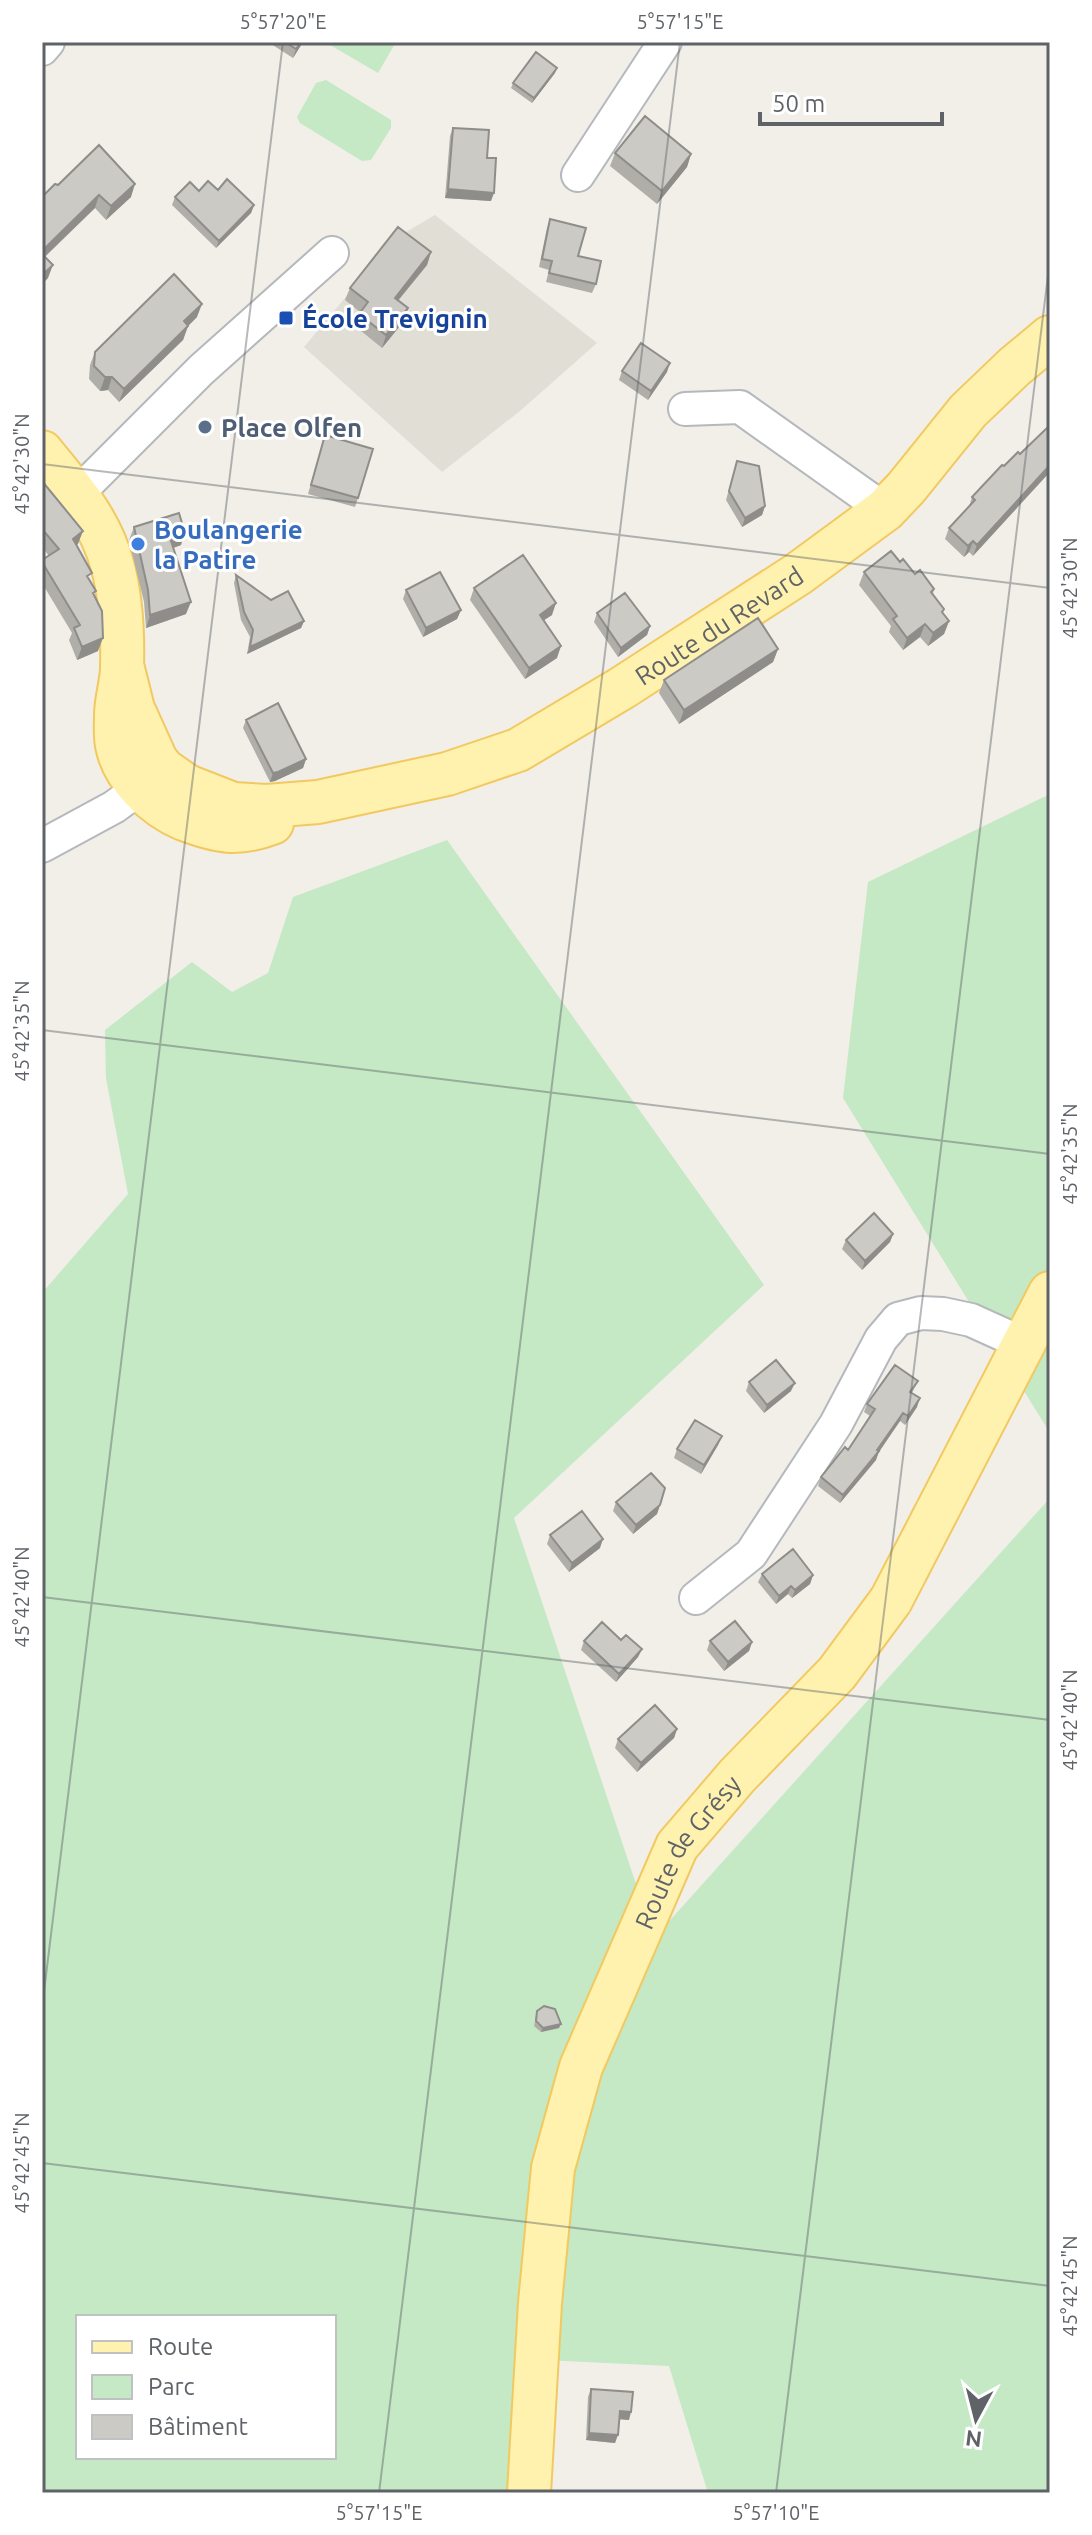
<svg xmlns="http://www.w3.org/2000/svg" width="1092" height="2535" viewBox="0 0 1092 2535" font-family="Ubuntu,sans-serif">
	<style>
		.education { fill: #e1ded6 }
		.green { fill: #c5e8c5; fill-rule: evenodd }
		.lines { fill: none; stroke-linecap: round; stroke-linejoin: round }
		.minor-casing { stroke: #b5b8bc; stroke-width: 36 }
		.major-casing { stroke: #f2c960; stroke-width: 46 }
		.minor { stroke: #fff; stroke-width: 32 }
		.major { stroke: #fff2af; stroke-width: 42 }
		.wall { fill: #afaea9 }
		.shaded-wall { fill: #8f8d8a }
		.building { fill: #cccac5; stroke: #8f8d8a; stroke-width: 2 }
		.ticks { fill: none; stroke: #5f6368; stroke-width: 2; stroke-opacity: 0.45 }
		.transit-dot { fill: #1a4fb4; stroke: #fff; stroke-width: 3 }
		.service-dot { fill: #5c6f8a; stroke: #fff; stroke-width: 3 }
		.shop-dot { fill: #3f7fe0; stroke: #fff; stroke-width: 3 }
		.labels { text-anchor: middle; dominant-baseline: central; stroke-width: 6; stroke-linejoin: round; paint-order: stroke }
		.transit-label { font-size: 26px; font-weight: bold; fill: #164399; stroke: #fff; text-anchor: start }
		.service-label { font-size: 26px; font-weight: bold; fill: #4e5e75; stroke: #fff; text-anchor: start }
		.shop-label { font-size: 26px; font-weight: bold; fill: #366cbe; stroke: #fff; text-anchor: start }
		.street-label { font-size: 26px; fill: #5f6368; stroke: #fff }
		.neatline { fill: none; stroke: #5f6368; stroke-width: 3 }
		.ticks-label { font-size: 20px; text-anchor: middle; fill: #5f6368 }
	</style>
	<rect width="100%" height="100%" fill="#f1efe8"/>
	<path class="education" d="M435 215 597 343 520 411 442 472 304 347 394 239Z"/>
	<path class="green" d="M325 42H396L378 73Z
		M326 80 391 120V128L371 160 362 161 300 123 297 117 316 83Z
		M1050 794V1433L843 1098 868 882Z
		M447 840 764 1285 514 1518 654 1938 1050 1498V2493H708L669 2366 522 2359 512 2493H42V1293L128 1194 106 1078 105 1030 192 962 232 992 268 973 293 897ZM78 2317H334V2457H78Z"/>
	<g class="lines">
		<defs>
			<path id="minor" d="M42 49 48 42
				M578 175 665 42
				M685 409 740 407 885 510
				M78 493 201 370 332 253
				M42 846 114 807 158 775
				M696 1598 751 1554 836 1424 881 1339 898 1319 921 1313 943 1314 971 1320 1024 1344"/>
			<g id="major">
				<path d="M42 452C70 487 100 519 112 564 121 596 123 633 122 667 122 683 116 699 116 715 116 724 115 736 117 745 123 777 155 807 184 819 218 832 238 836 272 823"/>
				<path id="s1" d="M123 669 133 709 156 760 164 770 187 786 233 804 267 806 318 802 447 774 518 750 622 688 798 574 885 510 906 488 968 411 1014 367 1050 337"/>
				<path id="s2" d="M529 2493 540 2303 553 2168 581 2067 677 1846 737 1776 837 1673 891 1600 1050 1293"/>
			</g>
		</defs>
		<use href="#minor" class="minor-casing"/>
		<use href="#major" class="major-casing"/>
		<use href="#minor" class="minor"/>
		<use href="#major" class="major"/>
	</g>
	<path class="wall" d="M268 42H303L293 58Z
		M555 73 532 103 511 88 513 83Z
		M453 128 487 158 491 201 445 198 450 136Z
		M615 153 691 154 687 167 657 204 610 166Z
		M58 185 131 197 106 220 95 208 45 257 48 278 42 284V197Z
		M218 190 254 205 251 213 216 248 172 205 175 197 199 191Z
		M550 219 596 284 592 293 546 282 549 270 539 267 547 228Z
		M431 252 427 265 398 301 408 308 404 321 382 348 355 326 360 312 345 300 350 288Z
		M197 317 188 326 183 340 119 402 108 390 100 391 89 379 90 365 95 352Z
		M622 371 667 372 648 400 619 380Z
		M325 435 358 498 355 507 308 494Z
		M1018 452 973 556 969 552 964 557 945 539 949 528 969 507 972 497Z
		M737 461 765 506 762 515 742 527 726 500Z
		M42 481 78 544 76 545 94 596 98 651 77 660 69 640 72 633 42 583V560L49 556 42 547Z
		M134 527 181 545 173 548 186 614 146 628 144 602 129 540Z
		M900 562 934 589 933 594 943 613 949 621 944 634 928 646 920 637 903 650 889 632 891 626 859 585 864 572Z
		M236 575 271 600 304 621 301 628 247 654 250 637 241 620 234 583Z
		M474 588 552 615 544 620 557 658 525 679 470 600Z
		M406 590 461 610 457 619 423 637 403 599Z
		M597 613 650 626 647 635 618 657 594 622Z
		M778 649 773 662 679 724 659 693 664 680Z
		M246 720 306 759 303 768 275 781 270 782 243 728Z
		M893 1234 890 1242 862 1270 842 1249 846 1240Z
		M918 1381 912 1393 917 1407 905 1425 900 1421 879 1451 876 1460 840 1503 818 1486 821 1477 848 1450 870 1416 864 1412 867 1404Z
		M749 1382 791 1391 764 1413 746 1391Z
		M722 1436 718 1445 701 1474 674 1458 677 1449Z
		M616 1502 660 1505 657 1514 633 1534 613 1511Z
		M550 1535 600 1548 569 1572 547 1544Z
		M762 1574 813 1575 810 1584 792 1598 788 1594 776 1604 758 1582Z
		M621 1640 642 1649 638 1657 616 1682 581 1650 584 1641Z
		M710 1641 752 1642 749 1651 724 1671 707 1650Z
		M677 1729 674 1738 637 1772 615 1748 618 1739Z
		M537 2011 559 2028 541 2032 534 2026Z
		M591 2389 629 2420 619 2419 615 2443 586 2440 588 2397Z"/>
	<path class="shaded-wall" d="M301 42H303L293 58 296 49Z
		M557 68 555 73 532 103 534 98Z
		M691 154 687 167 657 204 662 191Z
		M135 184 131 197 106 220 111 206Z
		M448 189 494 193 491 201 445 198Z
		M99 195 95 208 42 259V251Z
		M254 205 251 213 216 248 219 241Z
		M431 252 427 265 390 310 395 298Z
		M53 265 48 278 42 284V275Z
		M202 304 197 317 179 335 184 321Z
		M408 308 404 321 382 348 386 335Z
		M188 326 183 340 119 402 124 389Z
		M670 363 667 372 648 400 651 391Z
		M105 377H112L108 390 100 391Z
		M1050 465V472L973 556 977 545Z
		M765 506 762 515 742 527 745 518Z
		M83 531 78 544 68 552 73 539Z
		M185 533 181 545 165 551 170 538Z
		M973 541 969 552 964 557 968 546Z
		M191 602 186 614 146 628 150 615Z
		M556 603 552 615 535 626 540 615Z
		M461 610 457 619 423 637 426 628Z
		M304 621 301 628 247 654 250 647Z
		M949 621 944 634 928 646 933 633Z
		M925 624 920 637 903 650 907 638Z
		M650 626 647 635 618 657 621 648Z
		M103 638 98 651 77 660 82 647Z
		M561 646 557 658 525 679 529 668Z
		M778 649 773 662 679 724 684 710Z
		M306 759 303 768 275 781 270 782 273 773Z
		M893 1234 890 1242 862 1270 865 1261Z
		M795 1383 791 1391 764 1413 767 1405Z
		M920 1398 917 1407 905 1425 908 1416Z
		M903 1413 900 1421 879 1452V1451L876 1460 840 1503 843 1495 877 1450Z
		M722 1436 718 1445 701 1474 704 1465Z
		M660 1505 657 1514 633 1534 636 1525Z
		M603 1539 600 1548 569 1572 572 1563Z
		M813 1575 810 1584 792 1598 795 1590Z
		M791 1586 788 1594 776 1604 779 1596Z
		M752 1642 749 1651 724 1671 728 1662Z
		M642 1649 638 1657 616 1682 619 1674Z
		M677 1729 674 1738 637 1772 641 1763Z
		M561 2024 559 2028 541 2032 543 2028Z
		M620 2411 631 2412 629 2420 617 2419Z
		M589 2433 618 2435 615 2443 586 2440Z"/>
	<path class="building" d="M285 42H301L296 49Z
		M536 52 557 68 534 98 513 83Z
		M645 116 691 154 662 191 615 153Z
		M453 128 489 130 487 158H496L494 193 448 189Z
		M99 145 135 184 111 206 99 195 42 251V197L55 184 58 185Z
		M227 179 254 205 219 241 175 197 190 182 199 191 208 181 218 190Z
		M550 219 586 228 578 256 601 261 596 284 549 273 552 261 542 259Z
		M398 227 431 252 395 298 408 308 386 335 359 314 368 302 350 288Z
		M42 254 53 265 42 275Z
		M174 274 202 304 184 321 188 326 124 389 112 377H105L94 366 95 352Z
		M641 343 670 363 651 391 622 371Z
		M1050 425V465L977 545 973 541 968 546 949 528 975 500 972 497 1002 465 1004 466 1018 452 1020 454Z
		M325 435 373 449 358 498 311 485Z
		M737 461 759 466 765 506 745 518 729 491Z
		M42 481 83 531 73 539 92 573 87 576 96 591 93 593 102 611 103 638 82 647 74 628 80 625 42 562V560L59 549 42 529Z
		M179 513 185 533 170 538 191 602 150 615 148 590 134 527Z
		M891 551 900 562 903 559 915 574 920 570 934 589 931 592 944 609 942 612 949 621 933 633 925 624 907 638 893 619 897 616 864 572Z
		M523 555 556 603 540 615 561 646 529 668 474 588Z
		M440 572 461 610 426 628 406 590Z
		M236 575 271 600 288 591 304 621 250 647 253 630 244 612Z
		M625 593 650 626 621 648 597 613Z
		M758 618 778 649 684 710 664 680Z
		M278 703 306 759 278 772 273 773 246 720Z
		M874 1213 893 1234 865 1261 846 1240Z
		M776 1360 795 1383 767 1405 749 1382Z
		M895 1365 918 1381 910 1392 920 1398 908 1416 903 1413 877 1450 879 1451 843 1495 821 1477 845 1447 848 1450 875 1409 867 1404Z
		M695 1420 722 1436 704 1465 677 1449Z
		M651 1473 665 1488 660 1505 636 1525 616 1502Z
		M582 1511 603 1539 572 1563 550 1535Z
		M793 1549 813 1575 795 1590 791 1586 779 1596 762 1574Z
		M735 1621 752 1642 728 1662 710 1641Z
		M602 1622 621 1640 626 1635 642 1649 619 1674 584 1641Z
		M655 1705 677 1729 641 1763 618 1739Z
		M544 2006 555 2009 561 2024 543 2028 536 2021 537 2011Z
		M591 2389 633 2392 631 2412 620 2411 618 2435 589 2433Z"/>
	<path class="ticks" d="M42 464 1050 588M42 1030 1050 1154M42 1597 1050 1720M42 2008 283 42M42 2163 1050 2286M379 2493 680 42M776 2493 1050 259"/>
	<rect class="transit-dot" x="278" y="310" width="16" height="16" rx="4"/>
	<circle class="service-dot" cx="205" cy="427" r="8"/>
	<circle class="shop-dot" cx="138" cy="544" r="8"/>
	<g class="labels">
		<g class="transit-label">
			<text x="302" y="318">École Trevignin</text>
		</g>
		<g class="service-label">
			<text x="221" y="427">Place Olfen</text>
		</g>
		<g class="shop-label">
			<text x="154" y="529">Boulangerie<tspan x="154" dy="30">la Patire</tspan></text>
		</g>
		<g class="street-label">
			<text stroke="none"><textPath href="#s1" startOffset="716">Route du Revard</textPath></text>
			<text stroke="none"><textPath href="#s2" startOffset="672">Route de Grésy</textPath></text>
		</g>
	</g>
	<rect width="1092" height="2535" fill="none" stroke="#ffffff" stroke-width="88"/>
	<rect x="76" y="2315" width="260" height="144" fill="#ffffff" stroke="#bfc1c3" stroke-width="2"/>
	<rect x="92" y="2341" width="40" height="12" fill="#fff2af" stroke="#bfc1c3" stroke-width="2"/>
	<text x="148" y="2355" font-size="24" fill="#5f6368">Route</text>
	<rect x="92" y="2375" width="40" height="24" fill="#c5e8c5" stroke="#bfc1c3" stroke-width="2"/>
	<text x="148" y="2395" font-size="24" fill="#5f6368">Parc</text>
	<rect x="92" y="2415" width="40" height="24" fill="#cccac5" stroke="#bfc1c3" stroke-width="2"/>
	<text x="148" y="2435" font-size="24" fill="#5f6368">Bâtiment</text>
	<g transform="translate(976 2419) rotate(187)" stroke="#ffffff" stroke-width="6" paint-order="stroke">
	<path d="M0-6L14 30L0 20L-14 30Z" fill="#5f6368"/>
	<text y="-12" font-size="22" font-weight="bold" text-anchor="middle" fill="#5f6368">N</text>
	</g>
	<path d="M760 112v12h182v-12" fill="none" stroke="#5f6368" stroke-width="4"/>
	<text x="772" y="112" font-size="24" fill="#5f6368" stroke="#ffffff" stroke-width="6" paint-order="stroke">50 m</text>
	<rect x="44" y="44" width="1004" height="2447" class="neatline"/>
	<g class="ticks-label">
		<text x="283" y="29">5°57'20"E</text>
		<text x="680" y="29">5°57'15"E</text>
		<text transform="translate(22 464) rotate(-90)" y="7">45°42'30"N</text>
		<text transform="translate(1070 588) rotate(-90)" y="7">45°42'30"N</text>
		<text transform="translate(22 1031) rotate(-90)" y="7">45°42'35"N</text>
		<text transform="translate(1070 1154) rotate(-90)" y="7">45°42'35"N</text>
		<text transform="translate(22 1597) rotate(-90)" y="7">45°42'40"N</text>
		<text transform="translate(1070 1720) rotate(-90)" y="7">45°42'40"N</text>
		<text transform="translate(22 2163) rotate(-90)" y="7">45°42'45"N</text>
		<text transform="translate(1070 2286) rotate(-90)" y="7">45°42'45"N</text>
		<text x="379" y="2520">5°57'15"E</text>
		<text x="776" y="2520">5°57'10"E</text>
	</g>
</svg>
